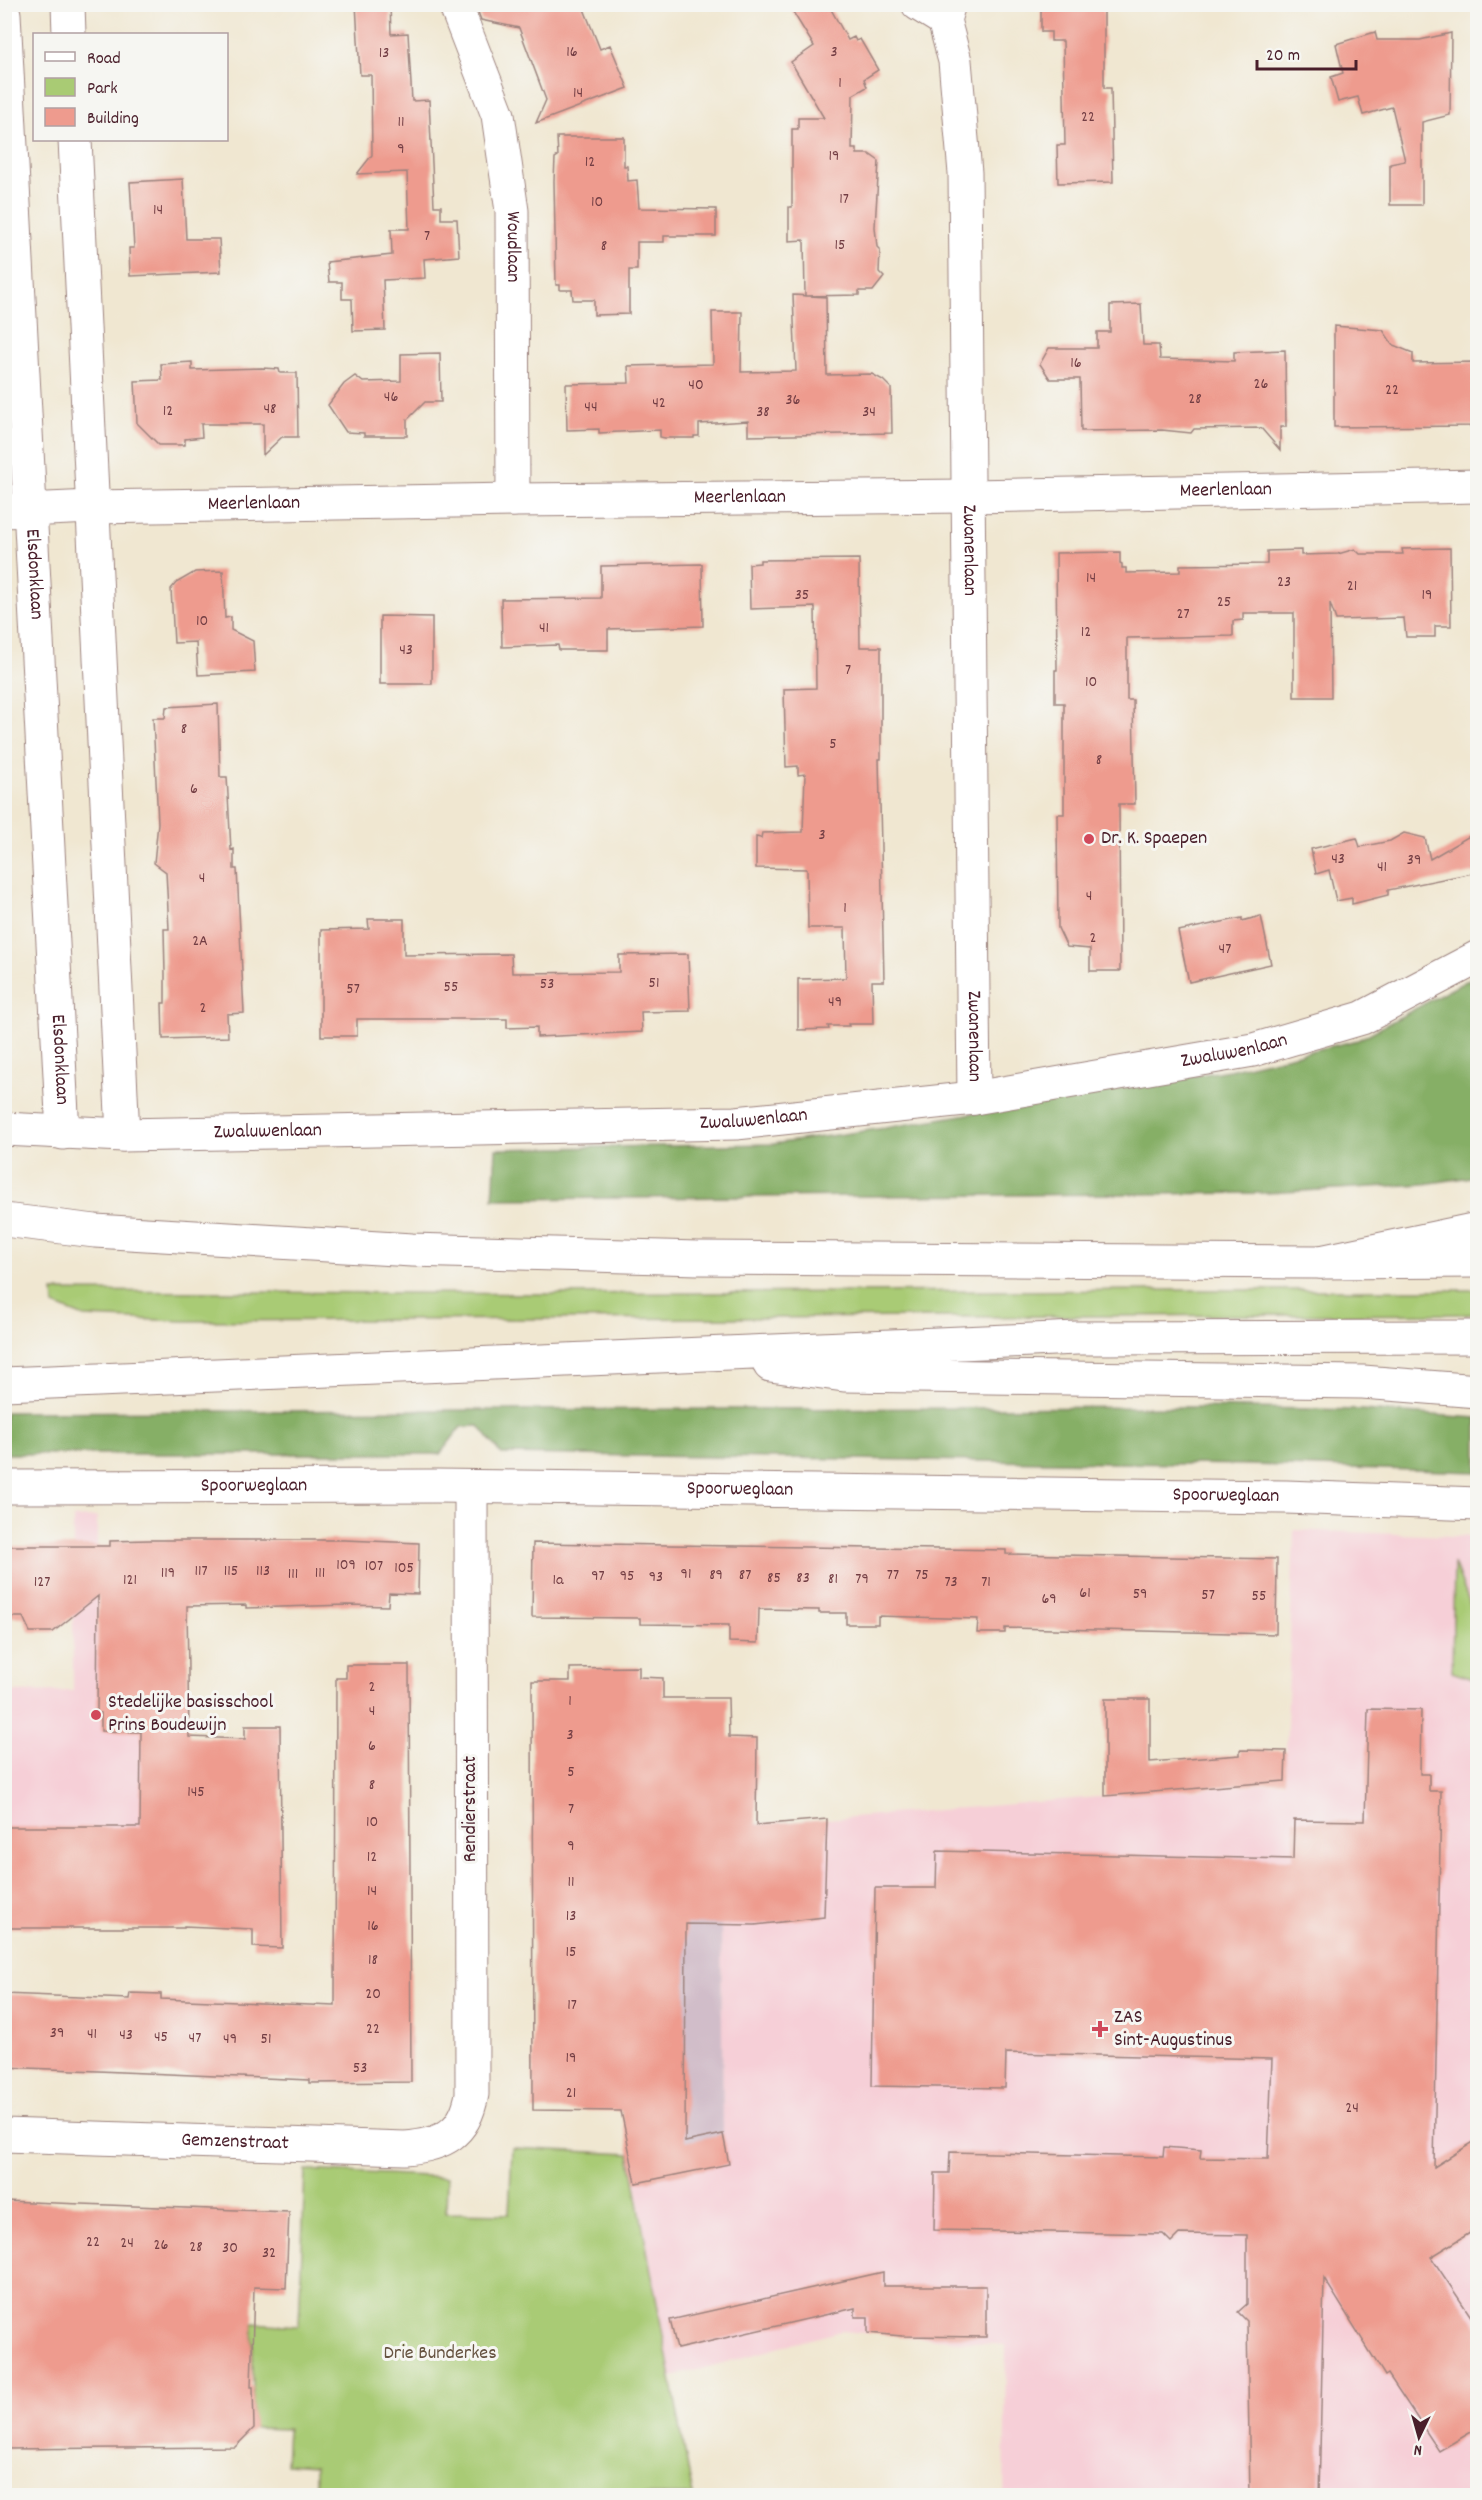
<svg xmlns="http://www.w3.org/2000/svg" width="1482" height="2500" viewBox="0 0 1482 2500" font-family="Dekko,sans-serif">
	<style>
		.built { fill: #f6cfd7 }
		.industrial { fill: #d1bdc9 }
		.green { fill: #a9cb74; stroke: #7a7550; stroke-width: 1.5 }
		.forest { fill: #86af66; stroke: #686748; stroke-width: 1.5 }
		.building { fill: #ee9b8e }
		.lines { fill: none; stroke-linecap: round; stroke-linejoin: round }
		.minor-casing { stroke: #9d837e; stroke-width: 35 }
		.trunk-casing { stroke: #9d837e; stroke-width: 35 }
		.motorway-casing { stroke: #9d837e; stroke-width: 35 }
		.minor { stroke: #fff; stroke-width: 33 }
		.trunk { stroke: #fff; stroke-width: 33 }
		.motorway { stroke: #fff; stroke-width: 33 }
		.poi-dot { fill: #d1495b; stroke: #f6f6f2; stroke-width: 2 }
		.labels { text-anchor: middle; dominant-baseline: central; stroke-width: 6; stroke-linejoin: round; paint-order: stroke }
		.number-label { font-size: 16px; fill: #733e44 }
		.street-label { font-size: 20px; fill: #4a1f2b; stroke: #f6f6f2 }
		.poi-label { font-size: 20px; fill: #4a1f2b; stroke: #f6f6f2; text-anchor: start }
		.park-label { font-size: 20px; fill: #665341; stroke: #f6f6f2 }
	</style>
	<rect width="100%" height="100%" fill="#f6f6f2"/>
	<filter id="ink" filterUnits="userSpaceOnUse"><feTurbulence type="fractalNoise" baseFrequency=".0167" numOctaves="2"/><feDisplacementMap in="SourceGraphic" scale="12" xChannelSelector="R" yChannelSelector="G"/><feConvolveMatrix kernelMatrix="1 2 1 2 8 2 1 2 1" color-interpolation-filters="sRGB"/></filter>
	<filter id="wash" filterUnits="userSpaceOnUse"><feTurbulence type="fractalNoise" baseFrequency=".008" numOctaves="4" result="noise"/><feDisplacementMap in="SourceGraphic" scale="24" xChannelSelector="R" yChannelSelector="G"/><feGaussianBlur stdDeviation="1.35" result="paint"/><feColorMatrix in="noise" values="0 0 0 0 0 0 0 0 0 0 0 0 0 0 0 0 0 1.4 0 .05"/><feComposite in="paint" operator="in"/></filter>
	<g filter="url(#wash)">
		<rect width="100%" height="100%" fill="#f0e7d1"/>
		<path class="built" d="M97 1517V1690L188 1737 245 1739 252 1898H5V1692L73 1691V1518Z
			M1294 1530 1477 1537V2495H1004L1006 2345 841 2331 671 2377 636 2183 729 2164 723 2134 721 1924 827 1819 1285 1782Z"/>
		<path class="industrial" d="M654 1698H728V1737L757 1738 756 1824 827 1819 755 1925H721L723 2134 729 2164 636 2183 629 2153V2135Z"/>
		<path class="green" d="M1160 1290H1477V1314L182 1321 84 1317 54 1305 53 1291 552 1294Z
			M1454 1563 1477 1623V1681L1452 1672Z
			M512 2148 629 2154 693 2495H315V2466L286 2464 288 2429 253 2428V2323L299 2326 305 2170 447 2177 446 2213 509 2214Z"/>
		<path class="forest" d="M1477 975V1176L1424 1184 1266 1193 493 1199 496 1149 773 1144 885 1128 1229 1070 1358 1040Z
			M1195 1407 1361 1410 1477 1418V1472L1253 1465 501 1454 479 1426 461 1427 440 1454H4L5 1412Z"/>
		<g id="blocks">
			<path class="building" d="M356 4H390L391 34 408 33 412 101 429 100 434 206H441V219H457L459 256 424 259 425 278 383 280 385 330 353 331 352 299H342V282H329L327 262 392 255 391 229H409L407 172 357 174 372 155 371 75H360Z
				M475 4H582L600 49 610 45 628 88 536 123 546 100 519 28 481 20Z
				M788 4H828L848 40 854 37 856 41 860 39 878 70 864 79 867 87 853 95 852 149H857V154H869L879 161 875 227 877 247 880 250 879 272 884 277 873 291H859V295L805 296 804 240 789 241V207H792V129H798V118H824L791 62 814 46Z
				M1041 4H1104V88H1111L1113 182 1058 183 1057 145H1065L1063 41H1051V32H1041Z
				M1375 32 1377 40H1420L1451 33 1450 115 1422 122V205H1390V164L1405 161 1392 107 1363 115 1358 97 1338 102 1331 77 1343 73 1336 44Z
				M557 137H624V166H627L628 181 637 180 639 208 716 209V236H664V242H637V270H629V314L594 315V300H573L572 290H560V285H556L554 181 555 158 558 156Z
				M183 179 186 239H219L221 272 130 276 129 248H134L130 182Z
				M793 295 826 297 827 375 872 374 883 380 891 388 892 433 748 436V421L699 424V436H694V438H665L660 437V430L599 433V429L567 430 566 384 629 383 628 366 713 364 712 312H742L741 372 796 371Z
				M1141 304 1143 345H1159L1160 359 1234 361V352L1285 350 1286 427H1280V450L1261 428 1194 429 1191 433 1162 430 1081 431 1080 379H1050L1040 364 1049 348H1097V332H1110V305Z
				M1334 326 1383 330 1393 345 1413 353V363L1478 362V426L1334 427Z
				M440 353 441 402H425L407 420V436H364V433L346 432 328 405 344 384 355 376 363 382 401 381V354Z
				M192 362V370L262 368 279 369 280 373H297L298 437H282L263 455V424H201L202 437 185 439V445H159L137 423 135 381 162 380 161 364Z
				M1450 548 1451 626H1435V637H1406L1404 618 1336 620 1330 603 1331 697H1294V613H1243V620L1233 621V636L1127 638V700H1133L1135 804H1119L1120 971H1090V949L1067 947 1058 928 1057 814H1064V703H1055V670H1057L1056 553 1120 552V563L1122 564V568H1126V573L1180 572V565L1267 564V551L1301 550V555L1338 554 1355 549 1360 554H1403L1402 549Z
				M859 559 860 647H881V759H879L884 981H872L873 1024H848L849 1026H828L829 1029 798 1030V979L846 978 845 928H808L807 869 756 868V837L761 838 762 833 803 832 805 774 798 775V766L786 767 784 689 816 688 815 607 750 609 749 564 760 563V560Z
				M702 564 703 626 608 629V650H559L558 645 502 647 501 599 601 598V566Z
				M223 571 225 618 231 617V630L253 641 255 672 198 675 196 642 174 643 171 589 176 583 195 572Z
				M380 616 432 617V684H380Z
				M218 704 220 777H227L231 850 234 849V869H237L244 1013 227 1014 228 1037 163 1039 162 1003H165V974L164 929H169L166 872 154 863 158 823 153 718H165L166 707Z
				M1478 831V872L1388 890V895L1352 904V898L1336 901 1329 870 1316 874 1311 849 1357 838 1360 847 1390 841 1404 833 1425 838 1430 859Z
				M1261 916 1271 964 1189 982 1178 931 1242 918V921Z
				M368 919H404V955L511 954 512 973 619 972V955L688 954 690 1011 641 1012 642 1032 537 1037V1027L507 1028V1019H357V1036H321V930L369 929Z
				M150 1540H344L419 1543 418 1594 389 1593 388 1606 347 1605 246 1608V1605L187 1606 189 1737 245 1739V1726H280L282 1948 253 1947V1929L184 1926V1928H4V1827H140L141 1732 101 1731V1713H97L98 1596 53 1632H30L23 1617H4V1546H110V1541Z
				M533 1543 1006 1550V1554L1277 1559 1276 1634 1005 1628V1633H977L978 1619 878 1616V1624H846V1613H819V1610L759 1609 758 1643 729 1642V1625L640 1624V1618L532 1617Z
				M346 1665H409L411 2082 309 2083V2080L4 2067V1994L129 1999 130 1993 161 1994V1999L335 2006 336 1678H346Z
				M639 1667V1677L663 1678V1698H728L729 1737 757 1738 756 1825 827 1819 824 1917 755 1925 686 1924 685 2142 723 2134 729 2164 636 2183 621 2111 533 2110 532 1681H570V1668Z
				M1105 1699H1150V1762L1240 1755V1750L1286 1751 1285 1781 1105 1796Z
				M1368 1709 1421 1710 1420 1774H1429V1791H1441L1434 2167 1478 2139V2228L1431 2257 1478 2327V2428L1439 2451 1388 2374 1385 2376 1324 2278 1319 2496H1250L1247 2321 1238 2312 1247 2304V2235L1179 2234 1171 2242 1163 2234 934 2230 935 2173H949L950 2152 1163 2157 1164 2147 1201 2150 1200 2158 1268 2159 1272 2059 1006 2053 1005 2088 872 2086 875 1888H936L937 1851 1293 1859 1294 1820 1365 1821Z
				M4 2201 289 2212 286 2288 254 2287 251 2387H253L254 2428 235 2447 4 2449Z
				M883 2272V2286H986V2337L902 2336 868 2333V2317H855V2308L677 2349 670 2320Z"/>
		</g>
	</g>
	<g filter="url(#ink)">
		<use href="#blocks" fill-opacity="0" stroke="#9d837e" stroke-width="1.5"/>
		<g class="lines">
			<defs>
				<g id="minor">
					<path d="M68 4 69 34"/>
					<path id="s1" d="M455 4 498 115 512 211 513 500"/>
					<path d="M918 4 944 20"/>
					<path id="s2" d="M949 4 944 20 955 61 965 173 974 1098"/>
					<path id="s3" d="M4 14 63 1133"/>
					<path d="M75 140 123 1135"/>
					<path id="s4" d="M4 511 92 507 513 500 969 496 1478 486"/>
					<path id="s5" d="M4 1129 123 1135 736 1123 974 1098 1253 1050 1362 1018 1478 957"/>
					<path id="s6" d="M4 1487 436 1486 1286 1497 1478 1504"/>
					<path id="s7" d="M4 2135 405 2148C443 2145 465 2134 472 2094L471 1487"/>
				</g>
				<path id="trunk" d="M4 1220 95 1231 412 1250 698 1258 1321 1262 1478 1261
					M770 1365 844 1375 1363 1382 1478 1391
					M4 1384 1077 1338 1478 1337"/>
				<path id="motorway" d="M1321 1262 1478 1229"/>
			</defs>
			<use href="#minor" class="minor-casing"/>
			<use href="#trunk" class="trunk-casing"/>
			<use href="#motorway" class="motorway-casing"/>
			<use href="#minor" class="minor"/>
			<use href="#trunk" class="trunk"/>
			<use href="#motorway" class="motorway"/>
		</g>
	</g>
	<g class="poi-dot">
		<circle cx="1089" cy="839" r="6"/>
		<circle cx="96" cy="1715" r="6"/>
		<path d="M1097 2020h6v6h6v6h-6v6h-6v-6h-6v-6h6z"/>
	</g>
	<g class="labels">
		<g class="number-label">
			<text x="572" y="52">16</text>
			<text x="834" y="52">3</text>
			<text x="384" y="53">13</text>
			<text x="840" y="83">1</text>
			<text x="578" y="93">14</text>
			<text x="1088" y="117">22</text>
			<text x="401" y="122">11</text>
			<text x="401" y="149">9</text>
			<text x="834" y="156">19</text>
			<text x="590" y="162">12</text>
			<text x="844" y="199">17</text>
			<text x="597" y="202">10</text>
			<text x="158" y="210">14</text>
			<text x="427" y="236">7</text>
			<text x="840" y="245">15</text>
			<text x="604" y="246">8</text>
			<text x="1076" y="363">16</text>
			<text x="1261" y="384">26</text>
			<text x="696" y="385">40</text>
			<text x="1392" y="390">22</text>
			<text x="391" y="397">46</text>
			<text x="1195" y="399">28</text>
			<text x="793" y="400">36</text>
			<text x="659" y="403">42</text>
			<text x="591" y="407">44</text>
			<text x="270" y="409">48</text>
			<text x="168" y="411">12</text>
			<text x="763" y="412">38</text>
			<text x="869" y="412">34</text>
			<text x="1091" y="578">14</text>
			<text x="1284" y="582">23</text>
			<text x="1352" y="586">21</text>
			<text x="802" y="595">35</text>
			<text x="1427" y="595">19</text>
			<text x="1224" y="602">25</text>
			<text x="1183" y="614">27</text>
			<text x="202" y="621">10</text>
			<text x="544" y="628">41</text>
			<text x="1086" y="632">12</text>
			<text x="406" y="650">43</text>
			<text x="848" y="670">7</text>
			<text x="1091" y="682">10</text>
			<text x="184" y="729">8</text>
			<text x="833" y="744">5</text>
			<text x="1099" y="760">8</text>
			<text x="194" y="789">6</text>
			<text x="822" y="835">3</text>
			<text x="1338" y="859">43</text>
			<text x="1414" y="860">39</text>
			<text x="1382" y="867">41</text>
			<text x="202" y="878">4</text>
			<text x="1089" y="896">4</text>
			<text x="845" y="908">1</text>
			<text x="1093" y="938">2</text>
			<text x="200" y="941">2A</text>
			<text x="1225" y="949">47</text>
			<text x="654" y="983">51</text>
			<text x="547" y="984">53</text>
			<text x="451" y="987">55</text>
			<text x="353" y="989">57</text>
			<text x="835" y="1002">49</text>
			<text x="203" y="1008">2</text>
			<text x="346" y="1565">109</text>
			<text x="374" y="1566">107</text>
			<text x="404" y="1568">105</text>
			<text x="201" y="1571">117</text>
			<text x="231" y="1571">115</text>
			<text x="263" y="1571">113</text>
			<text x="168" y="1573">119</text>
			<text x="320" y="1573">111</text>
			<text x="293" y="1574">111</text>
			<text x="686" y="1574">91</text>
			<text x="716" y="1575">89</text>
			<text x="745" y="1575">87</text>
			<text x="893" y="1575">77</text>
			<text x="922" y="1575">75</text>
			<text x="598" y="1576">97</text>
			<text x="627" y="1576">95</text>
			<text x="656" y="1577">93</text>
			<text x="774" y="1578">85</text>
			<text x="803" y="1578">83</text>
			<text x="833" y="1579">81</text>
			<text x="862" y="1579">79</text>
			<text x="130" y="1580">121</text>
			<text x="558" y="1580">1a</text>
			<text x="42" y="1582">127</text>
			<text x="951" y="1582">73</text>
			<text x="986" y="1582">71</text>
			<text x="1085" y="1593">61</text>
			<text x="1140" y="1594">59</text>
			<text x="1208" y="1595">57</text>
			<text x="1259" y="1596">55</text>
			<text x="1049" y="1599">69</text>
			<text x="372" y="1687">2</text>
			<text x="570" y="1701">1</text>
			<text x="372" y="1711">4</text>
			<text x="570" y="1735">3</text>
			<text x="372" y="1746">6</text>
			<text x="571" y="1772">5</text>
			<text x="372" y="1785">8</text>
			<text x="196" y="1792">145</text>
			<text x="571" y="1809">7</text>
			<text x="372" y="1822">10</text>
			<text x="571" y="1846">9</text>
			<text x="372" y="1857">12</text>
			<text x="571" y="1882">11</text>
			<text x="372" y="1891">14</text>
			<text x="571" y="1916">13</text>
			<text x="373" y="1926">16</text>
			<text x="571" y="1952">15</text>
			<text x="373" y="1960">18</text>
			<text x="373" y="1994">20</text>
			<text x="572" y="2005">17</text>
			<text x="373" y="2029">22</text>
			<text x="57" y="2033">39</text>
			<text x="92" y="2034">41</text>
			<text x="126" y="2035">43</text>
			<text x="161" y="2037">45</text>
			<text x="195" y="2038">47</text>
			<text x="230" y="2039">49</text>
			<text x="266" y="2039">51</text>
			<text x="571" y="2058">19</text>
			<text x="360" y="2068">53</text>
			<text x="571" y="2093">21</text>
			<text x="1352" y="2108">24</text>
			<text x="93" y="2242">22</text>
			<text x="127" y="2243">24</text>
			<text x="161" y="2245">26</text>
			<text x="196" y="2247">28</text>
			<text x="230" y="2248">30</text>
			<text x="269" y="2253">32</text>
		</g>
		<g class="street-label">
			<text stroke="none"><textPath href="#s1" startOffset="252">Woudlaan</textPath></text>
			<text stroke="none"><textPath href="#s4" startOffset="1222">Meerlenlaan</textPath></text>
			<text stroke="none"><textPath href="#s4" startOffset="736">Meerlenlaan</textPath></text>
			<text stroke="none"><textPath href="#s4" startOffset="250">Meerlenlaan</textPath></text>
			<text stroke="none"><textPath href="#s2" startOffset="549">Zwanenlaan</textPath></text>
			<text stroke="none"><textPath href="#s3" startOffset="561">Elsdonklaan</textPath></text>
			<text stroke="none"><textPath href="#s2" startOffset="1035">Zwanenlaan</textPath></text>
			<text stroke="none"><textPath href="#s5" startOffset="1236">Zwaluwenlaan</textPath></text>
			<text stroke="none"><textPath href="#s3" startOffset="1047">Elsdonklaan</textPath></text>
			<text stroke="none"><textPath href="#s5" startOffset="750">Zwaluwenlaan</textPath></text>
			<text stroke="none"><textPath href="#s5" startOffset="264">Zwaluwenlaan</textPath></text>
			<text stroke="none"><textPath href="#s6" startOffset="250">Spoorweglaan</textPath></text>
			<text stroke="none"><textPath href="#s6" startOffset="736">Spoorweglaan</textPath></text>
			<text stroke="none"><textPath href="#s6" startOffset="1222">Spoorweglaan</textPath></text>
			<text transform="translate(471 1809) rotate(-90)">Rendierstraat</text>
			<text stroke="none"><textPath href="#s7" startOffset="231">Gemzenstraat</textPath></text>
		</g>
		<g class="poi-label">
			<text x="1101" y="839">Dr. K. Spaepen</text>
			<text x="108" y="1703">Stedelijke basisschool<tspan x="108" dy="23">Prins Boudewijn</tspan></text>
			<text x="1114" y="2018">ZAS<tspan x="1114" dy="23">Sint-Augustinus</tspan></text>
		</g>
		<g class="park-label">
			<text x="440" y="2354">Drie Bunderkes</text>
		</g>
	</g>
	<rect width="1482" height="2500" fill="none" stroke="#f6f6f2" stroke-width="24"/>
	<rect x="33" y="33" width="195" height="108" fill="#f6f6f2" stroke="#b1a0a2" stroke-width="1.5"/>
	<rect x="45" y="52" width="30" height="9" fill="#ffffff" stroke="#b1a0a2" stroke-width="1.5"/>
	<text x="87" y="63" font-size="18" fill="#4a1f2b">Road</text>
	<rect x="45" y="78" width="30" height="18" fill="#a9cb74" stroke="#b1a0a2" stroke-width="1.5"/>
	<text x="87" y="93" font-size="18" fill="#4a1f2b">Park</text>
	<rect x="45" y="108" width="30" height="18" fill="#ee9b8e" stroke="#b1a0a2" stroke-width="1.5"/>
	<text x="87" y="123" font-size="18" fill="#4a1f2b">Building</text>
	<g transform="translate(1419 2437) rotate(185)" stroke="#f6f6f2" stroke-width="4.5" paint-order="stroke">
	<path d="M0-4.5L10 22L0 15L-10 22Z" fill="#4a1f2b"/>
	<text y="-9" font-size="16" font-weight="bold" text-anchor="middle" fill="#4a1f2b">N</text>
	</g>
	<path d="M1257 60v9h99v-9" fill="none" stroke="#4a1f2b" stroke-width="3"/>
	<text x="1266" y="60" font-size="18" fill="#4a1f2b" stroke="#f6f6f2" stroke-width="4.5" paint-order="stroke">20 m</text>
</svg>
